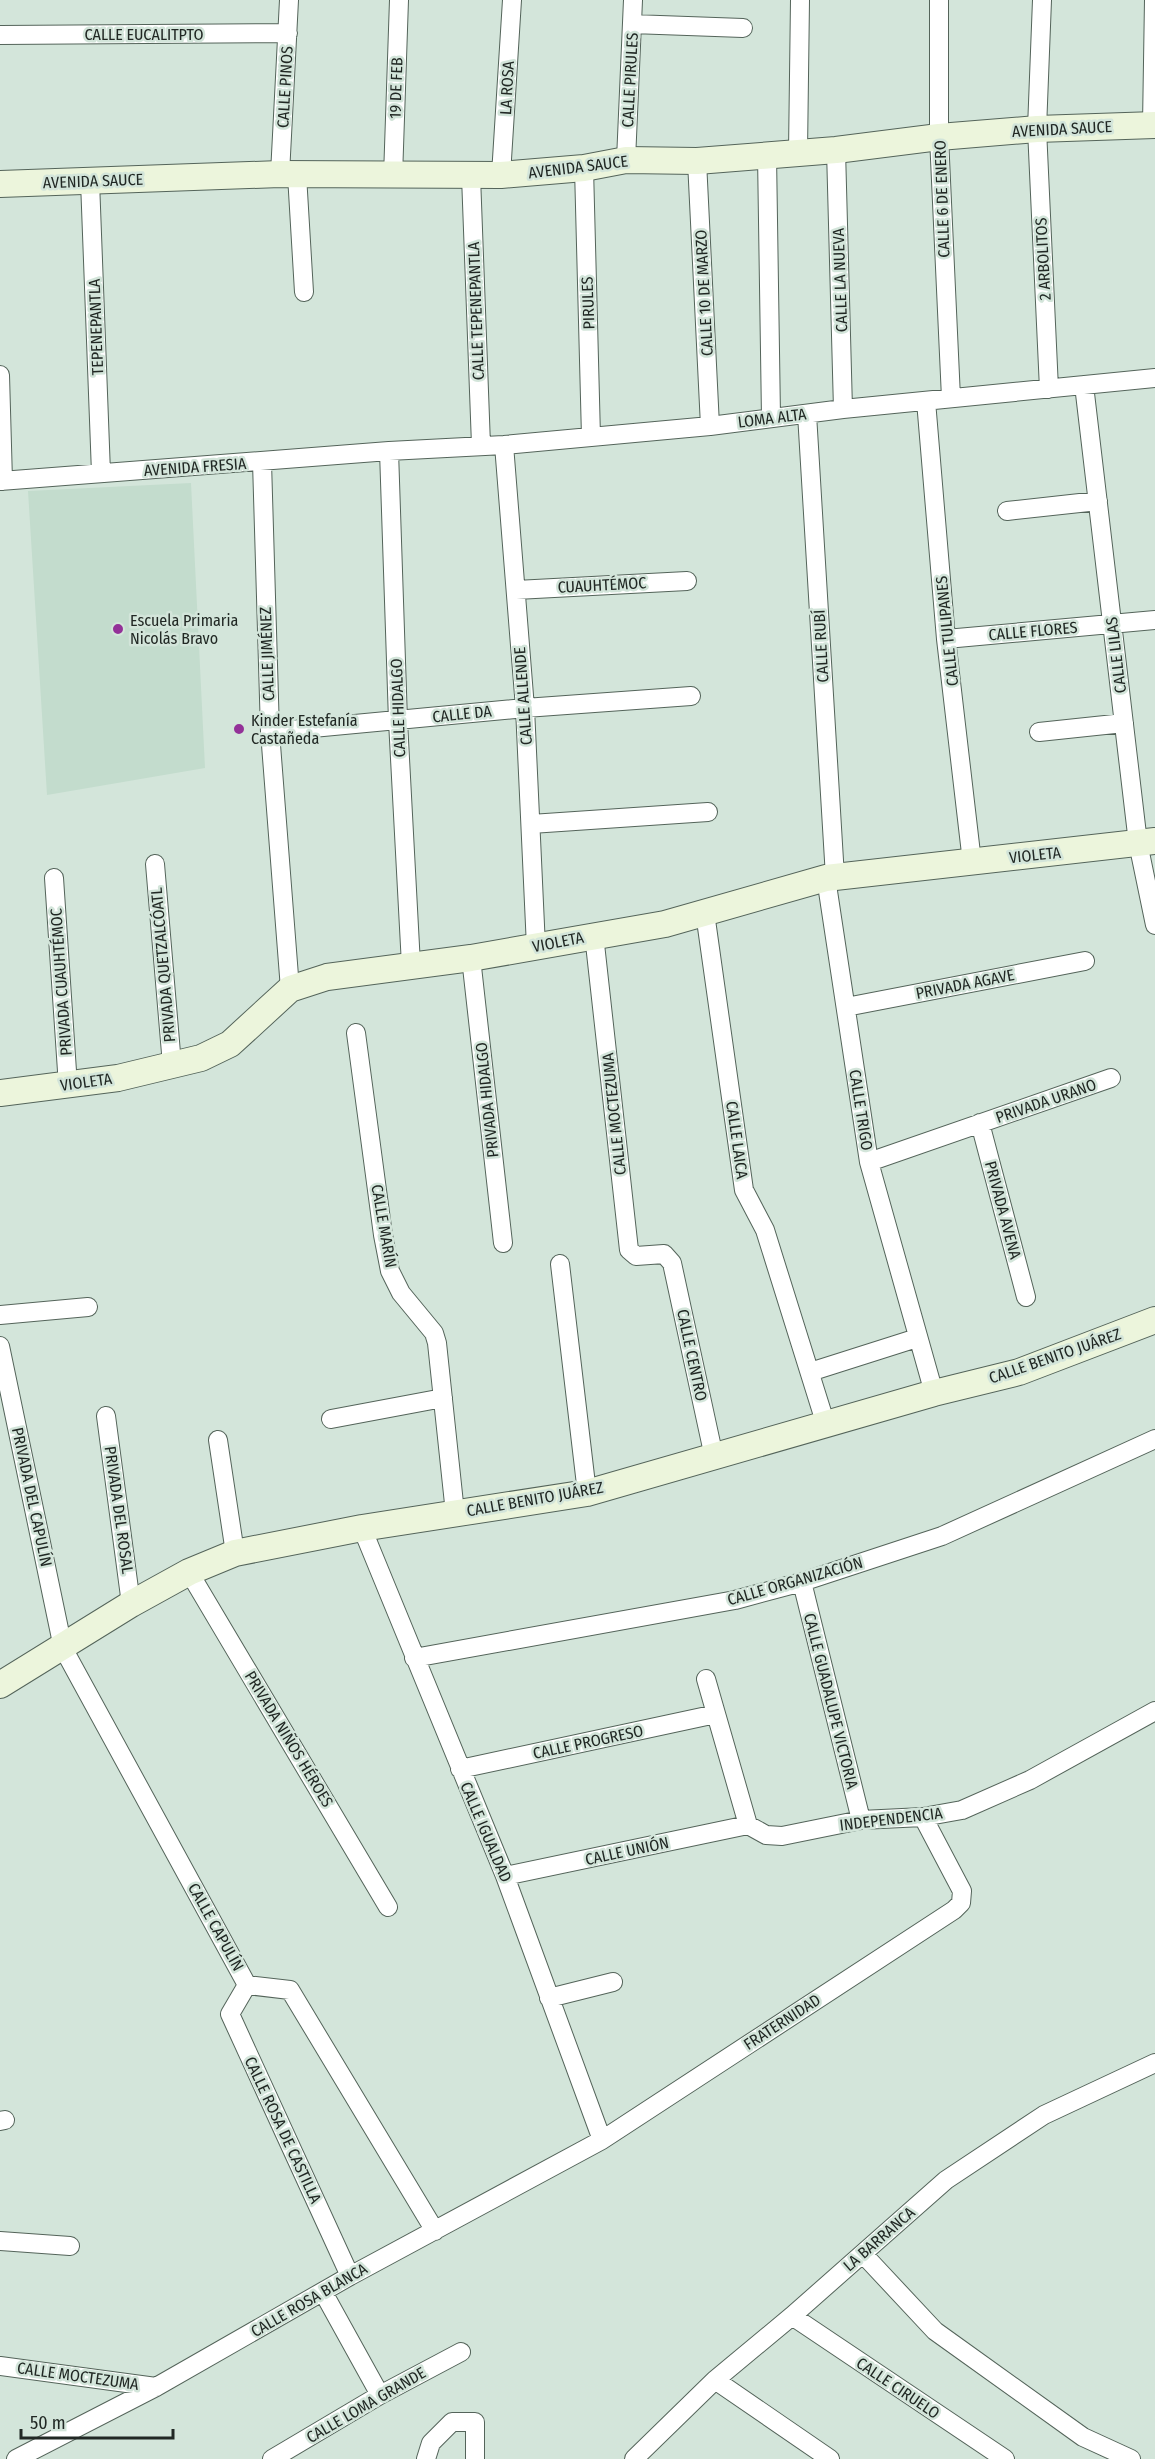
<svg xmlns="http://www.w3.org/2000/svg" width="1155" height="2459" viewBox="0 0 1155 2459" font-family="'Fira Sans Condensed',sans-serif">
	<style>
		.built { fill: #c3dccd }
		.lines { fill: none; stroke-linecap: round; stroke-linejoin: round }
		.street-casing { stroke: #54645a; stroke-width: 20 }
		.secondary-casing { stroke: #54645a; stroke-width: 28 }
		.street { stroke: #fff; stroke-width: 18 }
		.secondary { stroke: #ecf5dc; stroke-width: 26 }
		.poi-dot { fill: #933198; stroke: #d3e5da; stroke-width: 2 }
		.labels { text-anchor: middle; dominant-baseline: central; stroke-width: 5; stroke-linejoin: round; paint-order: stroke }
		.street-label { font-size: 16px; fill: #212824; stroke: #d3e5da }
		.poi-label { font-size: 16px; fill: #212824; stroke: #d3e5da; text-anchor: start }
	</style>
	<rect width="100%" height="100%" fill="#d3e5da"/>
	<path class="built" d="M191 483 205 768 47 795 28 491Z"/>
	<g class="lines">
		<defs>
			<path id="street" d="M939 0V137L951 398
				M1042 0 1037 129 1049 389
				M632 24 743 28
				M0 35 288 33
				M1152 125 1154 0
				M836 150 843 409
				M798 152 800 0
				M767 155 771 417
				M626 160 633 0
				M697 161 710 426
				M584 168 591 437
				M280 174 289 0
				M297 175 304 292
				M501 175 512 0
				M471 176 481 445
				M393 177 399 0
				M90 181 101 473
				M0 375 3 481
				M1084 385 1138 843 1155 925
				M926 401 946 639 972 862
				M807 414 835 877
				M504 445 525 708 536 947
				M389 451 398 721 411 965
				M262 462 270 732 290 989
				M0 481 389 451 504 445 710 426 843 409 1155 378
				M1007 511 1098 501
				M516 590 687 581
				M946 639 1155 620
				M270 732 525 708 691 696
				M1039 732 1124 723
				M531 824 708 812
				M155 864 172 1065
				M54 878 68 1086
				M826 878 869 1162 934 1393
				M705 913 744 1190 765 1230 826 1425
				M594 935 629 1250 636 1256 664 1254 672 1263 714 1457
				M471 958 503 1243
				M846 1007 1085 961
				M356 1033 383 1235 390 1271 401 1293 434 1333 437 1343 455 1513
				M980 1123 1026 1297
				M869 1162 1111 1078
				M560 1264 587 1493
				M0 1315 88 1307
				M0 1346 63 1648 247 1985
				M810 1372 917 1338
				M106 1416 131 1604
				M331 1419 443 1398
				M218 1440 235 1553
				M362 1528 505 1876 602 2140
				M189 1572 388 1907
				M802 1582 861 1820
				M414 1658 735 1600 802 1582 942 1536 1155 1439
				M706 1679 748 1825
				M460 1769 716 1714
				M748 1825 766 1835 782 1836 861 1820 923 1817 962 1810 1030 1780 1155 1711
				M505 1876 748 1825
				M247 1985 290 1990 435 2231
				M247 1985 230 2014 350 2276
				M549 1998 613 1982
				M0 2121 5 2120
				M0 2241 70 2246
				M863 2254 935 2331 1083 2437 1131 2459
				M323 2292 380 2395
				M792 2316 1005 2459
				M0 2366 156 2387
				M715 2380 830 2459
				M16 2459 156 2387 350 2276 602 2140 954 1910 961 1903 962 1891 923 1817
				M272 2459 380 2395 461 2352
				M426 2459 431 2443 452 2422H475V2459
				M634 2459 715 2380 792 2316 946 2180 1044 2115 1155 2063"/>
			<path id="secondary" d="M0 184 280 174 501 175 584 168 626 160 697 161 836 150 939 137 1037 129 1155 125
				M0 1093 118 1078 201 1058 230 1044 290 989 327 977 471 958 665 924 826 878 1155 841
				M0 1685 131 1604 189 1572 235 1553 362 1528 587 1493 934 1393 1019 1372 1155 1320"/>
		</defs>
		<use href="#street" class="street-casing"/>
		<use href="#secondary" class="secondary-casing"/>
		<use href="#street" class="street"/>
		<use href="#secondary" class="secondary"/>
	</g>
	<g class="poi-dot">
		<circle cx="118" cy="629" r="6"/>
		<circle cx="239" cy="729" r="6"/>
	</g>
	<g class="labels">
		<g class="street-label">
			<text x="144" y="34">CALLE EUCALITPTO</text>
			<text transform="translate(630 80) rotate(-87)">CALLE PIRULES</text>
			<text transform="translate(285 87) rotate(-87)">CALLE PINOS</text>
			<text transform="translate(396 88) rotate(-88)">19 DE FEB</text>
			<text transform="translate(507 88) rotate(-87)">LA ROSA</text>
			<text transform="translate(1062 129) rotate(-3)">AVENIDA SAUCE</text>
			<text transform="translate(578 167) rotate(-7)">AVENIDA SAUCE</text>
			<text transform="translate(93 181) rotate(-2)">AVENIDA SAUCE</text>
			<text transform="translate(942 199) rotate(-92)">CALLE 6 DE ENERO</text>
			<text transform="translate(1043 259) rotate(-93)">2 ARBOLITOS</text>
			<text transform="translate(840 280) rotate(-92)">CALLE LA NUEVA</text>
			<text transform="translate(704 293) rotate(-93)">CALLE 10 DE MARZO</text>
			<text transform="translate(588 303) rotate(-92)">PIRULES</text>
			<text transform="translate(476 311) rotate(-92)">CALLE TEPENEPANTLA</text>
			<text transform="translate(96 327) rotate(-92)">TEPENEPANTLA</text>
			<text transform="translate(772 418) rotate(-7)">LOMA ALTA</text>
			<text transform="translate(195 467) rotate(-4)">AVENIDA FRESIA</text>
			<text transform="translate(602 585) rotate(-3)">CUAUHTÉMOC</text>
			<text transform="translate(947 631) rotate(-96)">CALLE TULIPANES</text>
			<text transform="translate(1033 631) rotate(-5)">CALLE FLORES</text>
			<text transform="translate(821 646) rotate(-93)">CALLE RUBÍ</text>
			<text transform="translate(267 654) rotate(-92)">CALLE JIMÉNEZ</text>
			<text transform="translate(1116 655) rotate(-97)">CALLE LILAS</text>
			<text transform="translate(523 696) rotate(-94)">CALLE ALLENDE</text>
			<text transform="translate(398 708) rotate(-92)">CALLE HIDALGO</text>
			<text transform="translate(462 714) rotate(-6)">CALLE DA</text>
			<text transform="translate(1035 855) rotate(-6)">VIOLETA</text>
			<text transform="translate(558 942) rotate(-11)">VIOLETA</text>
			<text transform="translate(163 965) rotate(-95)">PRIVADA QUETZALCÓATL</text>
			<text transform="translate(61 982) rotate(-94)">PRIVADA CUAUHTÉMOC</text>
			<text transform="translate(965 984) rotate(-11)">PRIVADA AGAVE</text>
			<text transform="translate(86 1082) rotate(-8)">VIOLETA</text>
			<text transform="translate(487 1100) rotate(-96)">PRIVADA HIDALGO</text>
			<text transform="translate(1046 1101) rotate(-19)">PRIVADA URANO</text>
			<text transform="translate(861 1110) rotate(81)">CALLE TRIGO</text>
			<text transform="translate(614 1114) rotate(-96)">CALLE MOCTEZUMA</text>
			<text transform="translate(737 1140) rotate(82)">CALLE LAICA</text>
			<text transform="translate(1003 1210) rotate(75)">PRIVADA AVENA</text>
			<text transform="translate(384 1226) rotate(80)">CALLE MARÍN</text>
			<text transform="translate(692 1355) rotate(78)">CALLE CENTRO</text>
			<text transform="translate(1055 1356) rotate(-19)">CALLE BENITO JUÁREZ</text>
			<text transform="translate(32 1497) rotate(78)">PRIVADA DEL CAPULÍN</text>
			<text transform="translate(535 1499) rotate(-10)">CALLE BENITO JUÁREZ</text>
			<text transform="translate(119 1510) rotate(82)">PRIVADA DEL ROSAL</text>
			<text transform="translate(795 1581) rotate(-16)">CALLE ORGANIZACIÓN</text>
			<text transform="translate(831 1701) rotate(76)">CALLE GUADALUPE VICTORIA</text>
			<text transform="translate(289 1739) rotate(59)">PRIVADA NIÑOS HÉROES</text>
			<text transform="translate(588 1742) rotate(-12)">CALLE PROGRESO</text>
			<text transform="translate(891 1819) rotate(-7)">INDEPENDENCIA</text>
			<text transform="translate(486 1832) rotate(67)">CALLE IGUALDAD</text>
			<text transform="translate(627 1851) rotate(-12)">CALLE UNIÓN</text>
			<text transform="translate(216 1927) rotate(61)">CALLE CAPULÍN</text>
			<text transform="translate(782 2022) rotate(-33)">FRATERNIDAD</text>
			<text transform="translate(283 2130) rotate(65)">CALLE ROSA DE CASTILLA</text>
			<text transform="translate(879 2239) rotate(-41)">LA BARRANCA</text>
			<text transform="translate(309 2300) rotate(-30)">CALLE ROSA BLANCA</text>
			<text transform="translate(78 2376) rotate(8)">CALLE MOCTEZUMA</text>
			<text transform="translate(898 2388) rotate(34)">CALLE CIRUELO</text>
			<text transform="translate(366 2405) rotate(-30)">CALLE LOMA GRANDE</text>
		</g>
		<g class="poi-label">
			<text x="130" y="620">Escuela Primaria<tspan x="130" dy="18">Nicolás Bravo</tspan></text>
			<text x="251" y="720">Kinder Estefanía<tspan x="251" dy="18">Castañeda</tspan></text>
		</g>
	</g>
	<path d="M21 2429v9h152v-9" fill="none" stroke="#212824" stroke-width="3"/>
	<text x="30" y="2429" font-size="18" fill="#212824" stroke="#d3e5da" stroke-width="4.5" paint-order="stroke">50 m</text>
</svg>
